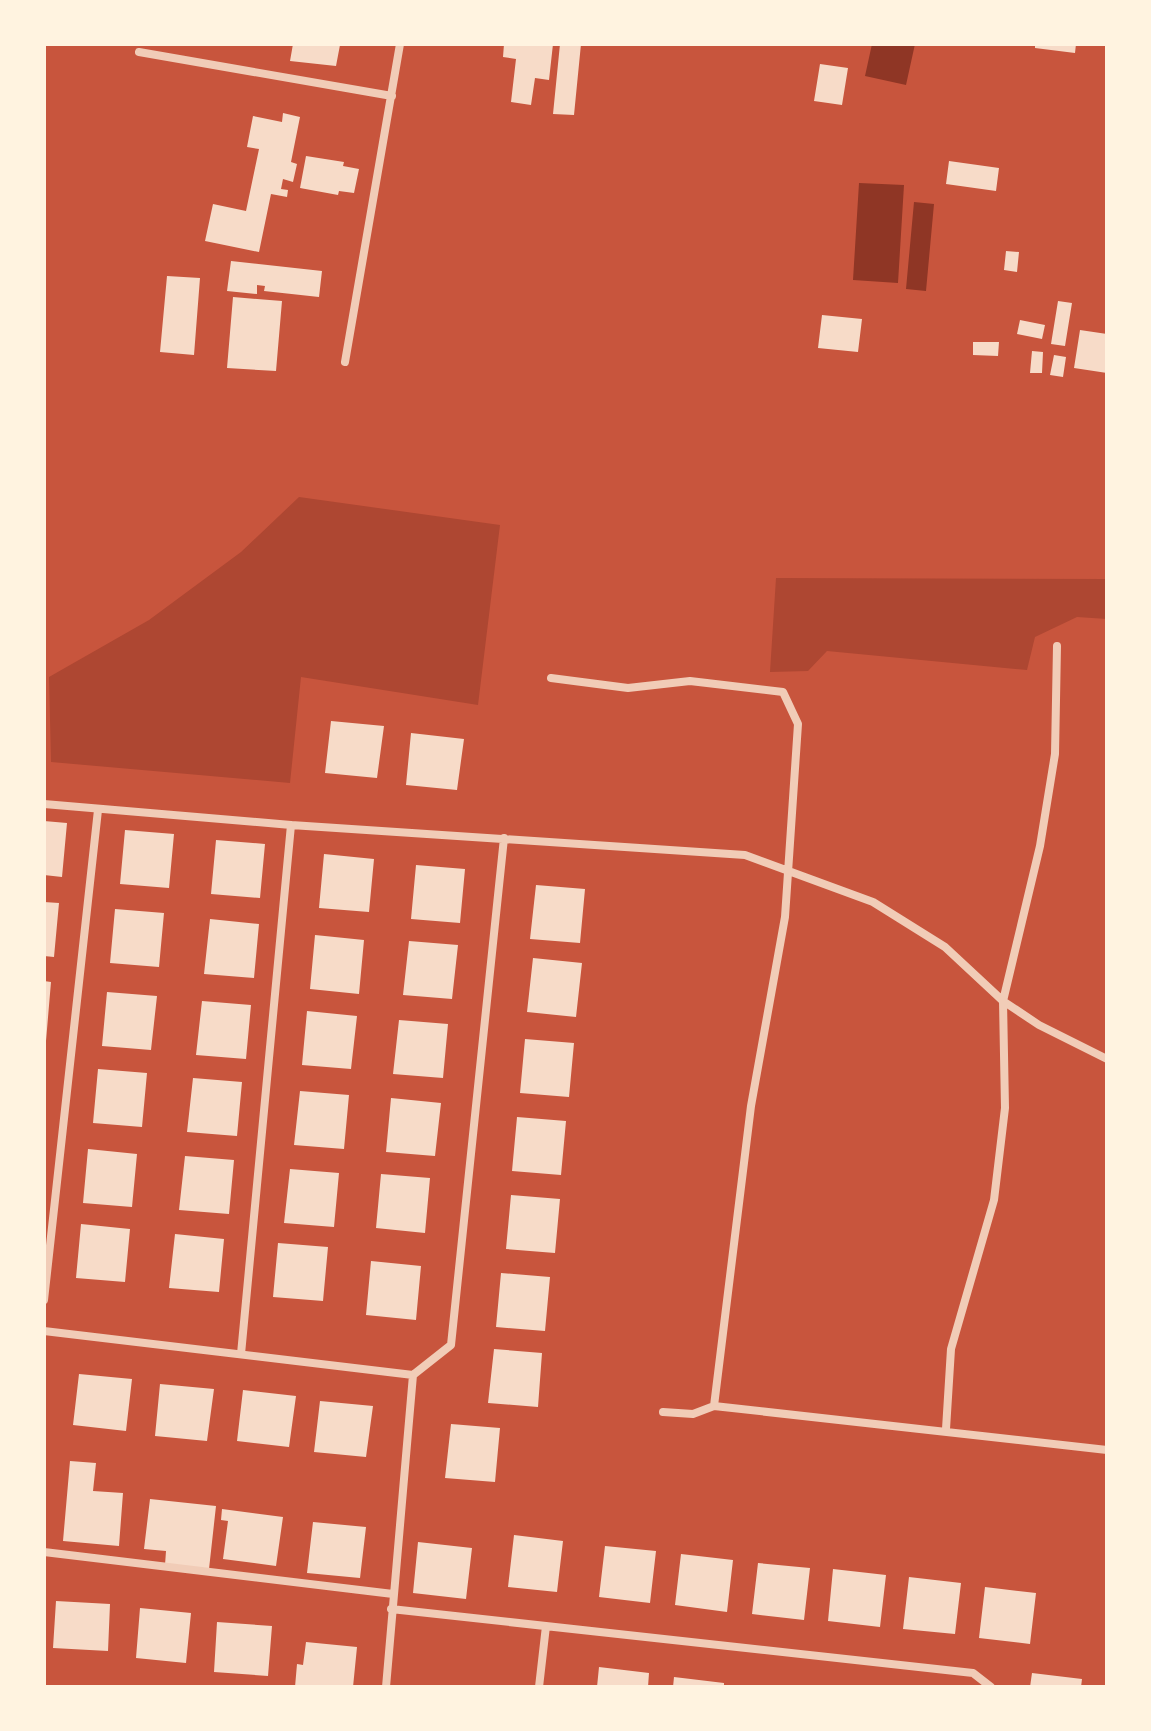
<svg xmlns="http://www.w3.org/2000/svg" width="1151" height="1731" viewBox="0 0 1151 1731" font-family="Jost,sans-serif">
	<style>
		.green { fill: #ae4732 }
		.water { fill: #8f3625 }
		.building { fill: #f7dbc8 }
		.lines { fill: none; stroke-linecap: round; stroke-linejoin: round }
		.minor { stroke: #f1ccb7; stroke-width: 8 }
	</style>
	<rect width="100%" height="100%" fill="#c8553d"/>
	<path class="green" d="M299 497 500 525 478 705 301 677 290 783 51 762 49 677 149 620 241 552Z
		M776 578 1107 579V619L1077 617 1035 637 1027 670 827 651 808 671 770 672Z"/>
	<path class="water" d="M872 44H915L906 85 865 76Z
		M859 183 904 185 898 283 853 280Z
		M914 202 934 204 926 291 906 289Z"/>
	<path class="building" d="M293 44 340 45 336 66 290 61Z
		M504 44H553L549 80 535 78 531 105 511 102 516 59 503 57Z
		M560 44H581L574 115 553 114Z
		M1035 44H1076L1075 53 1035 48Z
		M820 64 848 68 842 105 814 101Z
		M283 113 300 117 291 162 297 164 293 182 283 179 281 189 288 190 287 197 271 194 259 252 205 241 213 204 246 211 259 149 247 147 253 116 282 122Z
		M306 156 344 162 343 166 359 169 354 193 339 191 338 195 300 188Z
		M949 161 999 168 996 191 946 184Z
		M1006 251 1019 252 1017 272 1004 270Z
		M231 261 322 271 319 297 264 291 265 286 257 285V294L227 291Z
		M167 276 200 278 194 355 160 352Z
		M233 297 282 301 276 371 227 368Z
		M1058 301 1072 303 1065 346 1051 344Z
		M822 315 862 319 858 352 818 348Z
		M1020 320 1045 325 1042 339 1017 334Z
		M1080 330 1107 334V373L1074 368Z
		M973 342H999L998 356 973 355Z
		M1032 351 1043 352 1042 373H1030Z
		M1054 355 1066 357 1063 377 1050 375Z
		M331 721 384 726 377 778 325 773Z
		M411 733 464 739 457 790 406 785Z
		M44 821 67 823 62 877 44 875Z
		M125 830 174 834 169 888 120 884Z
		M216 840 265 844 260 898 211 894Z
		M324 854 374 859 369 912 319 908Z
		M416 865 465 869 460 923 411 919Z
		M536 885 585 889 580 943 530 939Z
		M44 902 59 903 54 957 44 956Z
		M115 909 164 913 159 967 110 963Z
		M210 919 259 924 254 978 204 974Z
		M315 935 364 940 359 994 310 989Z
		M409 941 458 945 452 999 403 995Z
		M533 958 582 963 576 1017 527 1012Z
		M44 981 51 982 46 1041H44Z
		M107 992 157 996 151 1050 102 1046Z
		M202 1001 251 1005 246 1059 196 1055Z
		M307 1011 357 1016 351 1069 302 1065Z
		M399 1020 448 1024 443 1078 393 1074Z
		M525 1039 574 1043 569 1097 520 1093Z
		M98 1069 147 1073 142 1127 93 1123Z
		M193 1078 242 1082 237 1136 187 1132Z
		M300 1091 349 1095 344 1149 294 1145Z
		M391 1098 441 1103 435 1156 386 1152Z
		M517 1117 566 1121 561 1175 512 1171Z
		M88 1149 137 1154 132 1207 83 1203Z
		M185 1156 234 1160 229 1214 179 1210Z
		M290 1169 339 1173 334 1227 284 1223Z
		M381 1174 430 1178 425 1233 376 1228Z
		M511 1195 560 1199 555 1253 506 1249Z
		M81 1224 130 1229 125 1282 76 1278Z
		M175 1234 224 1239 219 1292 169 1288Z
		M278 1243 328 1247 323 1301 273 1297Z
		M371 1261 421 1266 416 1320 366 1315Z
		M501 1273 550 1277 545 1331 496 1327Z
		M494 1349 542 1353 538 1407 488 1403Z
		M79 1374 132 1379 126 1431 73 1425Z
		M160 1384 214 1389 207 1441 155 1436Z
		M243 1390 296 1396 289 1447 237 1441Z
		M320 1401 373 1406 366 1457 314 1452Z
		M451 1424 500 1428 495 1482 445 1478Z
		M70 1461 96 1463 93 1491 123 1493 119 1546 63 1541Z
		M150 1499 216 1506 209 1569 165 1565 166 1551 144 1549Z
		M222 1509 283 1517 276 1566 223 1559 228 1521 221 1520Z
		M313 1522 366 1527 360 1578 307 1573Z
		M514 1535 563 1541 557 1592 508 1587Z
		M418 1542 472 1548 466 1599 413 1593Z
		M605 1546 656 1551 650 1603 599 1597Z
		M681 1554 733 1560 727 1612 675 1605Z
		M758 1563 810 1568 804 1620 752 1614Z
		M833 1569 886 1575 880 1627 828 1621Z
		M909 1577 961 1583 955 1634 903 1629Z
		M985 1587 1036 1593 1030 1644 979 1638Z
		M56 1601 110 1604 108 1651 53 1648Z
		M140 1608 191 1613 186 1663 136 1658Z
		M217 1622 272 1626 268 1676 214 1672Z
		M306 1642 357 1647 353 1687H295L297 1664 303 1665Z
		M599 1667 649 1673 648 1687H597Z
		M1032 1673 1082 1679 1081 1687H1030Z
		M674 1677 724 1683V1687H673Z"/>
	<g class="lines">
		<path class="minor" d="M139 52 392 96
			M345 362 400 44
			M551 678 628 688 690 681 783 692 798 724 785 917 751 1106 714 1406
			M44 804 291 825 745 855 873 902 945 947 1003 1001 1039 1025 1107 1059
			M44 1300 98 810
			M44 1331 413 1375
			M241 1354 291 825
			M663 1412 693 1414 714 1406 1107 1450
			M946 1429 951 1349 994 1200 1005 1108 1003 1001 1040 846 1055 754 1057 646
			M44 1552 393 1594
			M391 1609 973 1673 991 1687
			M386 1687 413 1375 451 1345 504 838
			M539 1687 546 1626"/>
	</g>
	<rect width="1151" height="1731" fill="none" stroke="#fff3e0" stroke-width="92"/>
</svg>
